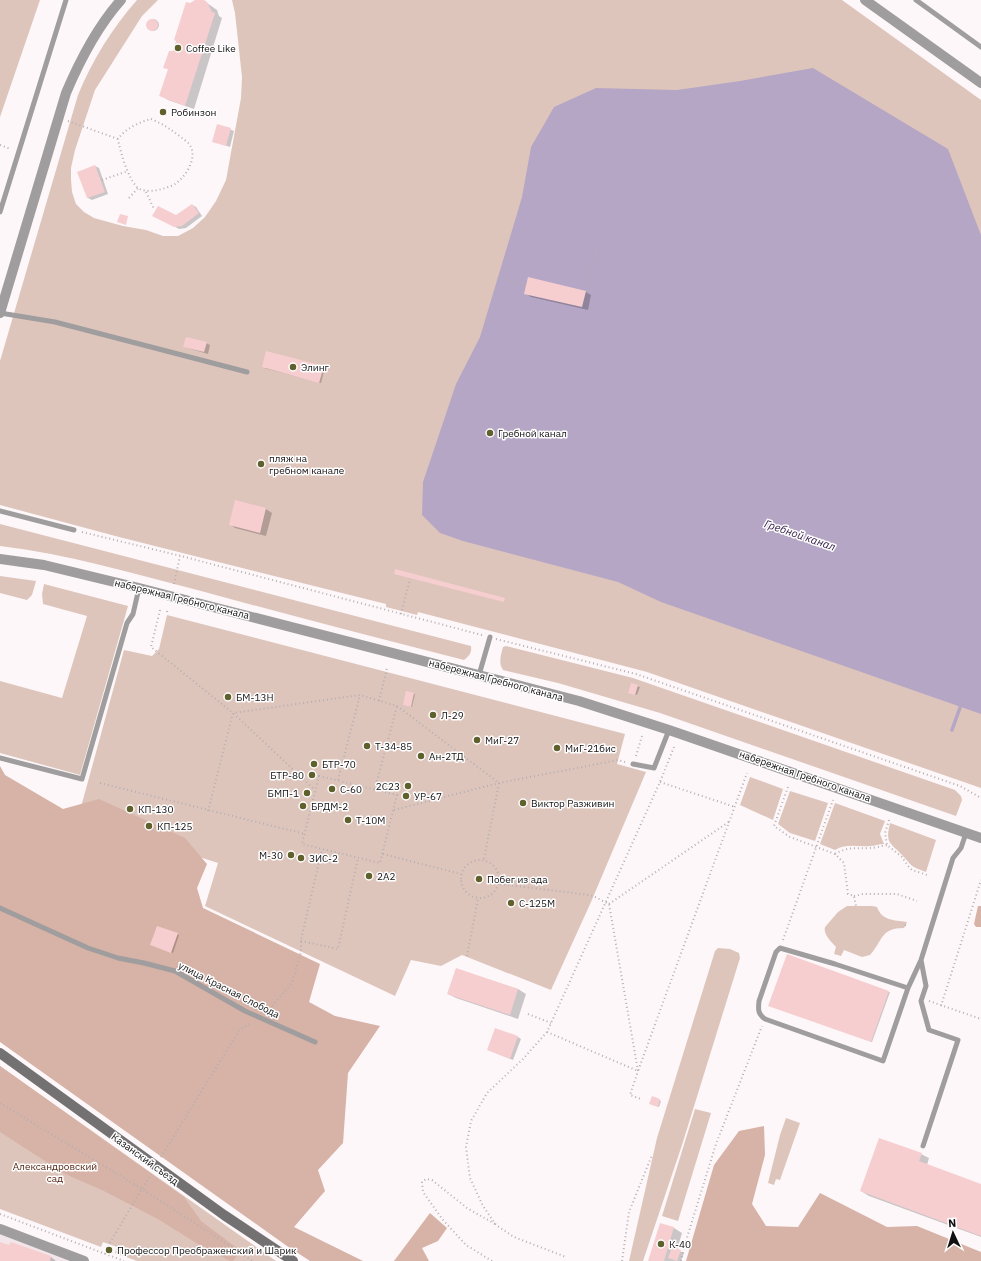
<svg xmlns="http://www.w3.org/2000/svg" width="981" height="1261" viewBox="0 0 981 1261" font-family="'IBM Plex Sans',sans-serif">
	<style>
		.built { fill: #f2e6ea }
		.green { fill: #dec5bc }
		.forest { fill: #d7b2a6 }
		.water { fill: #b5a6c5 }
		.shadow { fill: #0003 }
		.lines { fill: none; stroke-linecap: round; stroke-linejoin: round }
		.stream { stroke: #b5a6c5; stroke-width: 3.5 }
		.building { fill: #f7ced0 }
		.path { stroke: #b4afb1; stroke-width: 2; stroke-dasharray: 1 3; stroke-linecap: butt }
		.service { stroke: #9f9d9e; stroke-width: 5 }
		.minor { stroke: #9f9d9e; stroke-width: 10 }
		.tertiary { stroke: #9f9d9e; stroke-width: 10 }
		.secondary { stroke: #747173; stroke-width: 10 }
		.poi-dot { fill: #60602d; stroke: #fff; stroke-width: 1.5 }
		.labels { text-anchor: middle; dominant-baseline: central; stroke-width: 3; stroke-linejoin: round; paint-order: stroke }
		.poi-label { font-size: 10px; fill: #121011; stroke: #fff; text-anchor: start }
		.street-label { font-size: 10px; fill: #121011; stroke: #fff }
		.park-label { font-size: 10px; fill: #542514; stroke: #fff }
		.water-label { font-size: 11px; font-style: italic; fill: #362049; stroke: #fff }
	</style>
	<rect width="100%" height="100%" fill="#fdf7f9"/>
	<path class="built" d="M0 1234 71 1261H0Z"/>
	<path class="green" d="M0 0H40L0 117Z
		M137 0H158L142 16 95 90 75 150 71 168V179L72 192 76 204 84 212 94 218 123 226 146 230 163 236H178L193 228 205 217 216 201 226 180 241 98 242 77 235 13 232 0H842L981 100V788L647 672 418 612 417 615 386 607V604L119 537 0 505V361L78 95C92 61 112 28 137 0Z
		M0 524 471 646C472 653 469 656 464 660 376 638 289 615 201 591 135 574 68 554 0 546Z
		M0 576 36 581 32 595 27 600 0 593Z
		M44 584 128 606 80 775 0 753V681L62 698 87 616 43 604 42 594Z
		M167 615 625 734 617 764 646 772 591 902 551 990 462 955 441 966 411 960 395 996 205 906 218 863 78 818 124 650 152 656 159 649Z
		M506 646 633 678 955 790 961 796 962 800 956 816 660 713 558 683 503 670C498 663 501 655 503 647Z
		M750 777 783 789 773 820 740 805Z
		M790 791 828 803 815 841 790 833 778 824Z
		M835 803 885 821 880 834 884 844C879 844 875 846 870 846 857 847 847 843 835 850L820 844Z
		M890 823 936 840 926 872C910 866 913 867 903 856 890 842 885 844 890 823Z
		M847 906H872L877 907C882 921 894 920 907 922L904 928C880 928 883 941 870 955L862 957 844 950 841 956 834 954 836 947C831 941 823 935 825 927L838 912Z
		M718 948 730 949 739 953 740 958 682 1145 643 1261H629L657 1138 715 951Z
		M0 1066 276 1261H137L115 1253 117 1247 103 1242 101 1247 0 1209Z
		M695 1109 711 1113 678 1221 662 1216Z
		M786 1118 800 1123 780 1180 776 1179 774 1185 768 1183 780 1135Z"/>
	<path class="forest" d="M0 766 5 775 63 809 99 799 185 838 207 864 197 888 203 908 320 964 309 1002 335 1016 380 1026 348 1073 343 1143 318 1170 325 1191 294 1227 363 1261H310L287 1246 0 1042Z
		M978 906H981V927H976L974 924Z
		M0 1066 184 1197 201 1221 241 1251 233 1261H230L198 1244 156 1218 102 1190 65 1174 0 1132Z
		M764 1126 765 1155 752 1204 766 1226 798 1227 820 1193 887 1227 917 1226 981 1252V1261H686L714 1165 739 1131Z
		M430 1213 447 1228 438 1241 422 1248 429 1261H394Z"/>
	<path class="water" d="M813 68 948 149 981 235V714L661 602 618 582 463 541 440 533 422 515 423 482 456 384 480 337 522 197 531 147 554 107 596 88 677 90 740 81Z"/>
	<path class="shadow" d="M204 1 217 10 219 16 222 18 194 109 168 100 160 95 169 70 165 67 174 53 190 4Z
		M147 25a6 6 0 1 1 12 0a6 6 0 1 1-12 0Z
		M218 125 234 131 230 147 213 141Z
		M95 166 99 168 108 194 92 200 88 198 78 173Z
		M192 205 196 207 202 216 186 228 179 229 154 215 176 217Z
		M586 292 591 295 588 310 531 297 525 293Z
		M206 343 210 345 208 354 184 347Z
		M323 367 325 368 321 383 264 368Z
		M236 502 266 509 272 513 266 536 235 528 230 524Z
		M631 684 640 687 637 695 630 693Z
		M407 692 415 694 412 707 404 705Z
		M158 927 179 935 173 953 153 946Z
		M456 969 518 989 526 994 518 1019 456 998 448 994Z
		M889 992H890L872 1042 771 1006Z
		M518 1037 521 1039 513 1060 488 1050Z
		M652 1097 661 1101 659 1107 651 1104Z
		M921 1154 929 1158 927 1165 981 1185V1237L869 1196 861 1191Z
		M661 1224 674 1228 682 1233 677 1250 684 1253 681 1261H649Z
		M0 1243 51 1257 56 1261H0Z"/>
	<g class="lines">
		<path class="stream" d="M952 730 962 702"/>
	</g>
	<path class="building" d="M195 0H204L207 2 212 12 215 13 185 106 159 96 168 69 163 68 169 51H173L176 41 174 40 186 2 190 3Z
		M146 25a6 6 0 1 1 12 0a6 6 0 1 1-12 0Z
		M217 124 231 128 226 146 212 142Z
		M95 165 105 192 87 198 77 172Z
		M192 204 199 213 182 226 174 227 152 216 158 206 176 215Z
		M120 214 128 216 126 225 117 222Z
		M528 277 586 291 582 307 524 294Z
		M186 337 207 342 204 352 183 347Z
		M266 351 324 366 319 383 262 367Z
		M235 500 266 508 260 533 229 525Z
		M395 569 505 598 504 602 394 574Z
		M631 683 638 685 635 695 628 693Z
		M406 691 414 693 411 707 403 705Z
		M157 926 178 933 171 953 150 945Z
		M787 954 889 991 871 1042 768 1006Z
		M456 968 518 989 510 1015 447 994Z
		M495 1028 518 1036 510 1059 487 1050Z
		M652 1096 660 1099 658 1107 649 1104Z
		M879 1138 922 1153 919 1161 981 1184V1236L860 1191Z
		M660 1223 674 1227 664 1261H648Z
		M0 1242 9 1245 11 1242 51 1256 50 1261H0Z
		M672 1247 681 1250 677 1261 668 1258Z"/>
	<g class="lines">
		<path class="path" d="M151 119C163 124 172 130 182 138 184 140 188 142 189 144 199 156 186 177 175 184 166 189 145 195 137 187 128 178 120 151 118 139 125 129 139 122 151 119Z
			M68 121 118 139
			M0 145 11 149
			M102 180 128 171
			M146 192 154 209
			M129 198 138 188
			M498 277 526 285
			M586 291 598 244
			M82 532 181 556 482 635
			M174 584 180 556
			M160 610 151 647 233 713 315 790
			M167 612 168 609
			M401 614 410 579
			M496 639 636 674 960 786 981 798
			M379 701 387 668
			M674 747 660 782 547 1032 638 1071 747 773
			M636 756 642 736
			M319 776 397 795 380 863 302 844Z
			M338 780 360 695
			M660 782 735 807
			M100 783 305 834
			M788 787 774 826 790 837 835 854 844 863 848 894 854 896 856 906
			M375 789 397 706
			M394 810 499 783 618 760 625 762
			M208 811 233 713 360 695 397 706 499 783 484 859
			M889 820 885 833 887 845 902 857 908 866 912 870 927 875
			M383 854 461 874
			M835 854C849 846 855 849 870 848 875 848 881 846 887 845
			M461 879a19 19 0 1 1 38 0a19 19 0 1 1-38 0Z
			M500 884 582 894 593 896 609 904 638 1071 630 1095 641 1099
			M854 896 863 894H897L917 901
			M609 904 730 821
			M905 925 908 926
			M783 940 833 800
			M301 941 338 949 358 858
			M467 956 478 899
			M929 1001 981 1019
			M941 1006 981 880
			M267 1012 292 983 301 952V940L322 849
			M528 1014 551 1023
			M547 1032 523 1059 487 1093 471 1121 466 1147 470 1178 483 1206 496 1225 514 1237 566 1257
			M0 1103 142 1189 253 1261
			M161 1157 240 1029 252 1023
			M0 1214 124 1261
			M105 1254 109 1244 151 1174
			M492 1261 466 1245 443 1220 423 1192 422 1182 426 1179 432 1180 467 1208 495 1224
			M622 1261 629 1212 652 1155
			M681 1261 684 1248 680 1247 682 1243 685 1244 716 1144 762 1026"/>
		<path class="service" d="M916 0 981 47
			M0 212 66 0
			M0 313 55 322 247 372
			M0 511 74 530
			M479 675 490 637
			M0 758 82 779 127 623 133 614 139 588
			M633 764 654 768 669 730
			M0 908 88 948 118 958 144 963 175 971 245 1011 315 1042
			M921 960 926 986 921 1001 929 1030 958 1040 923 1146
			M908 988 835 964 780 948 776 952 759 1001C758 1010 758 1014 765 1019L883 1061 908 988 921 960 953 858 961 848 966 833"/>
		<path class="minor" d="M865 0 981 83
			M0 313 66 93C80 60 97 27 121 0
			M0 1229 84 1261"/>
		<path class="tertiary" d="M0 559 44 565 139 588 579 701 669 730 981 838"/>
		<path class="secondary" d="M0 1053 224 1215 293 1261"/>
	</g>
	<g class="poi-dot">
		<circle cx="178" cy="48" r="4"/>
		<circle cx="163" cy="112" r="4"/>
		<circle cx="293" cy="367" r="4"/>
		<circle cx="490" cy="433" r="4"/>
		<circle cx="261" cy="464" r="4"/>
		<circle cx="228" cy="697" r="4"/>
		<circle cx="433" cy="715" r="4"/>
		<circle cx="477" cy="740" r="4"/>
		<circle cx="367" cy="746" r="4"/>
		<circle cx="557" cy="748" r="4"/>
		<circle cx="421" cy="756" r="4"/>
		<circle cx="314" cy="764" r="4"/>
		<circle cx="312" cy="775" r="4"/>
		<circle cx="408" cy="786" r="4"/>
		<circle cx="332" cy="789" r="4"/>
		<circle cx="307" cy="793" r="4"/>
		<circle cx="406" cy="796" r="4"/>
		<circle cx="523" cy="803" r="4"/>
		<circle cx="303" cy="806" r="4"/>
		<circle cx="130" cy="809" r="4"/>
		<circle cx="348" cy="820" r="4"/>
		<circle cx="149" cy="826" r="4"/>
		<circle cx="291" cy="855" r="4"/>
		<circle cx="301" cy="858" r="4"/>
		<circle cx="369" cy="876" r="4"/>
		<circle cx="479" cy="879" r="4"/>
		<circle cx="511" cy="903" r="4"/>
		<circle cx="661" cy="1244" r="4"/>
		<circle cx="109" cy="1250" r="4"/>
	</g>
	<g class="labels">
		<g class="poi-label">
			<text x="186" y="48">Coffee Like</text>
			<text x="171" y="112">Робинзон</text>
			<text x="301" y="367">Элинг</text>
			<text x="498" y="433">Гребной канал</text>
			<text x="269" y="458">пляж на<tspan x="269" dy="12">гребном канале</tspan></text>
			<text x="236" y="697">БМ-13Н</text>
			<text x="441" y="715">Л-29</text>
			<text x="485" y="740">МиГ-27</text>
			<text x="375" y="746">T-34-85</text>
			<text x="565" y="748">МиГ-21бис</text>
			<text x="429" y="756">Ан-2ТД</text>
			<text x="322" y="764">БТР-70</text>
			<text x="304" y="775" text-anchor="end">БТР-80</text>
			<text x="400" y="786" text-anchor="end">2С23</text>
			<text x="340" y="789">С-60</text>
			<text x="299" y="793" text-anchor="end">БМП-1</text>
			<text x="414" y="796">УР-67</text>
			<text x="531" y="803">Виктор Разживин</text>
			<text x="311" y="806">БРДМ-2</text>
			<text x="138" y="809">КП-130</text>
			<text x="356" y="820">Т-10М</text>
			<text x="157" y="826">КП-125</text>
			<text x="283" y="855" text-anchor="end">М-30</text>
			<text x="309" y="858">ЗИС-2</text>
			<text x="377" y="876">2А2</text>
			<text x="487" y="879">Побег из ада</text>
			<text x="519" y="903">С-125М</text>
			<text x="669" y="1244">К-40</text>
			<text x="117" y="1250">Профессор Преображенский и Шарик</text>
		</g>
		<g class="street-label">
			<text transform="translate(182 599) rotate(14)">набережная Гребного канала</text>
			<text transform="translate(496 680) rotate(15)">набережная Гребного канала</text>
			<text transform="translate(805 776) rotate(19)">набережная Гребного канала</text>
			<text transform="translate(229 990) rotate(27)">улица Красная Слобода</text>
			<text transform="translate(145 1159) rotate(36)">Казанский съезд</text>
		</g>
		<g class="park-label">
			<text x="55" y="1166">Александровский<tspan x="55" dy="12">сад</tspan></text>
		</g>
		<g class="water-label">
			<text transform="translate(800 535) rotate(19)">Гребной канал</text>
		</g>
	</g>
	<g transform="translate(953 1233) rotate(356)" stroke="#ffffff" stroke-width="3" paint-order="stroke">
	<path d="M0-3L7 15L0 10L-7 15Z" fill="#121011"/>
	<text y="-6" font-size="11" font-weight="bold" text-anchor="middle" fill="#121011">N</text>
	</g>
</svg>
